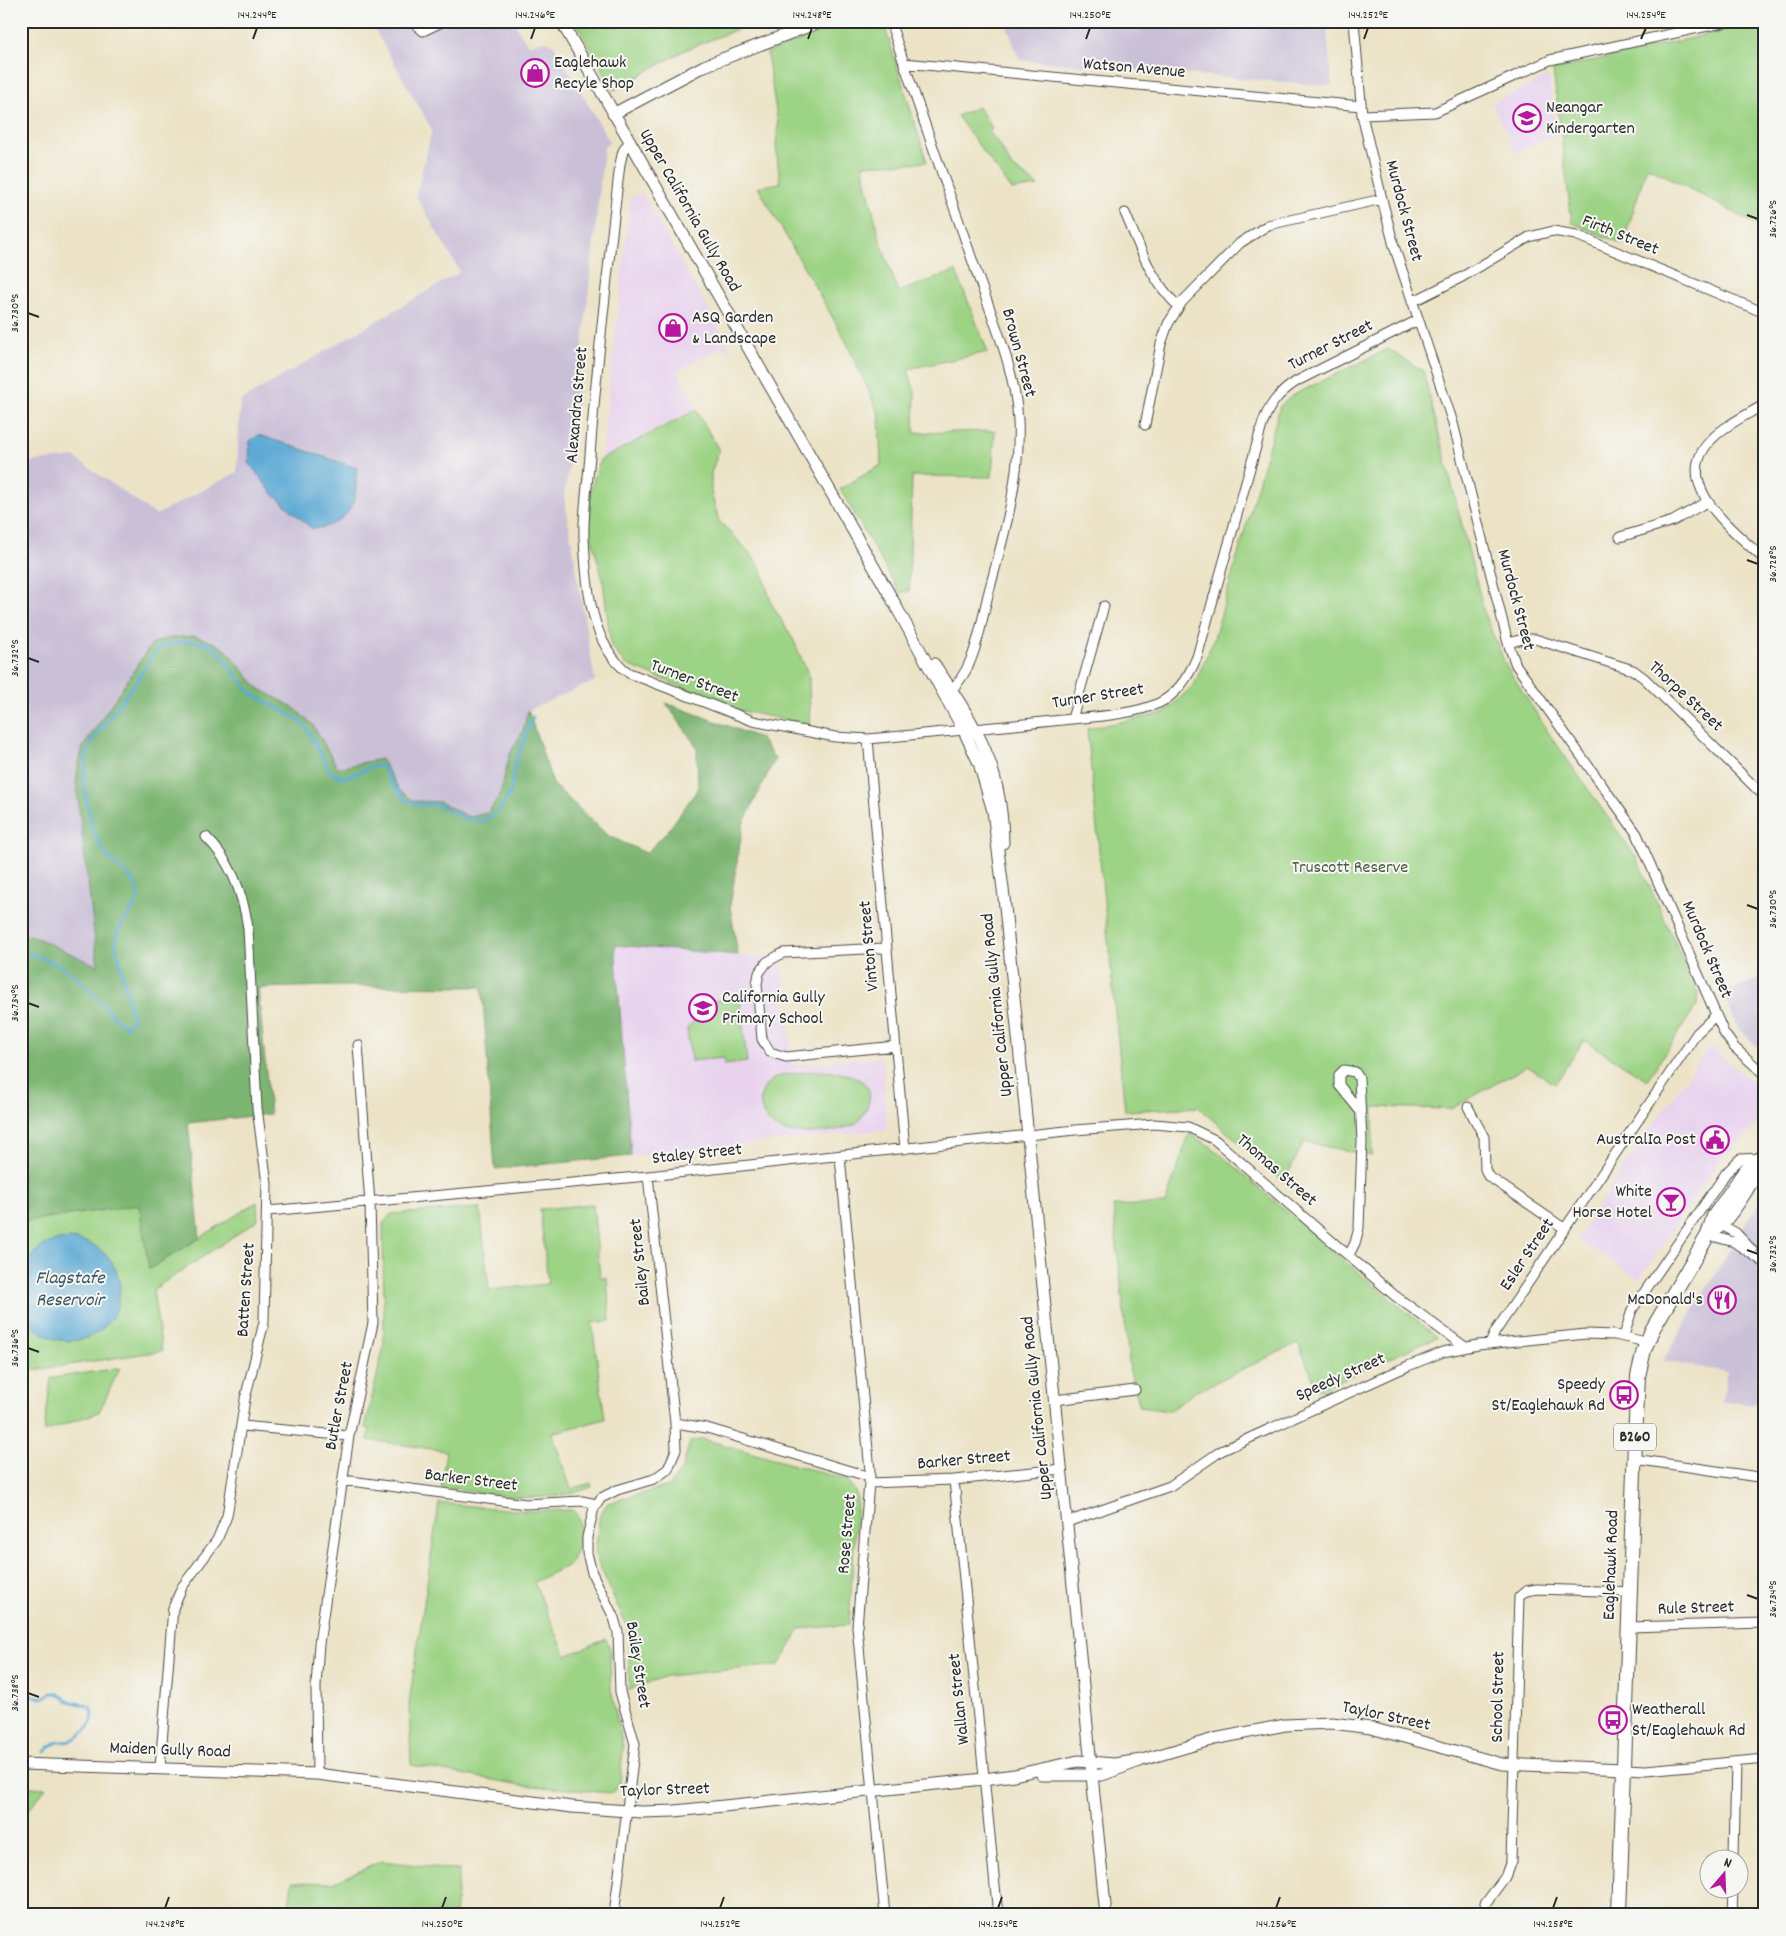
<svg xmlns="http://www.w3.org/2000/svg" width="1786" height="1936" viewBox="0 0 1786 1936" font-family="Dekko,sans-serif">
	<style>
		.built { fill: #e8d2ee }
		.industrial { fill: #c9bfd7 }
		.green { fill: #9cd384; stroke: #647f58 }
		.forest { fill: #7db572; stroke: #54704e }
		.water { fill: #5ba9d4; stroke: #436a80 }
		.lines { fill: none; stroke-linecap: round; stroke-linejoin: round }
		.stream { stroke: #5ba9d4; stroke-width: 3 }
		.minor-casing { stroke: #484742; stroke-width: 11 }
		.tertiary-casing { stroke: #484742; stroke-width: 13 }
		.primary-casing { stroke: #484742; stroke-width: 16 }
		.minor { stroke: #fff; stroke-width: 9 }
		.tertiary { stroke: #fff; stroke-width: 11 }
		.primary { stroke: #fff; stroke-width: 14 }
		.ticks { fill: none; stroke: #2b2b2b; stroke-width: 2 }
		.labels { text-anchor: middle; dominant-baseline: central; stroke-width: 4; stroke-linejoin: round; paint-order: stroke }
		.shield { fill: #f6f6f2; stroke: #686867; stroke-width: 1 }
		.shield-label { font-size: 16px; font-weight: bold; fill: #2b2b2b }
		.poi-label { font-size: 18px; fill: #2b2b2b; stroke: #f6f6f2; text-anchor: start }
		.street-label { font-size: 18px; fill: #2b2b2b; stroke: #f6f6f2 }
		.park-label { font-size: 18px; fill: #4d5d46; stroke: #f6f6f2 }
		.water-label { font-size: 19px; font-style: italic; fill: #3c5766; stroke: #f6f6f2 }
		.neatline { fill: none; stroke: #2b2b2b; stroke-width: 2 }
		.ticks-label { font-size: 12px; text-anchor: middle; fill: #2b2b2b }
	</style>
	<rect width="100%" height="100%" fill="#f6f6f2"/>
	<filter id="ink" filterUnits="userSpaceOnUse"><feTurbulence type="fractalNoise" baseFrequency=".02" numOctaves="2"/><feDisplacementMap in="SourceGraphic" scale="10" xChannelSelector="R" yChannelSelector="G"/><feConvolveMatrix kernelMatrix="1 2 1 2 8 2 1 2 1" color-interpolation-filters="sRGB"/></filter>
	<filter id="wash" filterUnits="userSpaceOnUse"><feTurbulence type="fractalNoise" baseFrequency=".0096" numOctaves="4" result="noise"/><feDisplacementMap in="SourceGraphic" scale="20" xChannelSelector="R" yChannelSelector="G"/><feGaussianBlur stdDeviation="1.12" result="paint"/><feColorMatrix in="noise" values="0 0 0 0 0 0 0 0 0 0 0 0 0 0 0 0 0 1.4 0 .05"/><feComposite in="paint" operator="in"/></filter>
	<g filter="url(#wash)">
		<rect width="100%" height="100%" fill="#ece3c6"/>
		<path class="built" d="M1549 76 1556 134 1516 153 1492 103Z
			M642 193 732 351 721 348 677 371 697 408 601 459 631 197Z
			M615 944 782 959 792 1065 880 1057 883 1062 887 1128 884 1130 631 1156Z
			M1709 1047 1713 1048 1765 1094V1115L1741 1141 1721 1158 1639 1279 1577 1239 1641 1141Z"/>
		<path class="industrial" d="M370 21H524L516 26 528 45 545 41 553 44 610 142 604 147 572 447 564 496 595 681 528 710 523 731 510 753 500 795 488 813 469 817 440 802 414 801 400 791 381 760 338 768 313 725 293 707 258 689 227 651 215 643 195 636 150 646 83 747 78 767 76 783 98 966 30 935 21 937V463L74 457 156 515 237 472 240 401 460 272 416 196 432 130Z
			M1005 21H1326L1332 86 1019 60Z
			M1765 976V1055L1738 1028 1723 993Z
			M1765 1191V1404L1722 1402 1727 1372 1663 1361Z"/>
		<path class="green" d="M575 21H758L685 50 614 90Z
			M849 21H883L927 162 862 165 880 240 898 292 956 271 988 352 908 369 915 393 914 433 995 431 992 477 912 476 909 591 900 593 840 489 881 465 879 414 846 341 758 187 780 183 776 146 778 124 767 53Z
			M1765 21V229L1647 166 1623 244 1572 223 1553 70Z
			M978 107 992 128 989 133 1000 145 1011 166 1038 186 1012 190 957 116Z
			M1388 349 1423 371 1485 616 1506 665 1548 732 1637 859 1698 993 1697 1005 1647 1080 1584 1040 1555 1084 1527 1066 1451 1109 1374 1107 1372 1156 1304 1142 1284 1182 1198 1107 1125 1111 1087 729 1164 713 1194 685 1214 639 1280 406 1293 395Z
			M696 410 719 450 711 473V492L719 521 749 552 762 570 771 603 794 641 809 676 810 725 738 710 625 664 611 646 603 581 589 527 590 492 600 460Z
			M740 998 747 1062 725 1065 724 1058 691 1061 687 1029 710 1001Z
			M813 1071C832 1071 879 1073 868 1105 865 1112 861 1120 855 1124 840 1132 800 1136 783 1131 761 1124 751 1095 772 1080 782 1073 801 1073 813 1071Z
			M1189 1134 1212 1147 1329 1248 1437 1337 1318 1390 1298 1343 1195 1392 1169 1411 1140 1407 1130 1372 1113 1206 1165 1204Z
			M257 1202 258 1220 153 1290 162 1351 21 1372V1222L139 1204 150 1269Z
			M593 1204 600 1277 607 1278 610 1321 592 1323 605 1419 552 1433 571 1489 591 1483 592 1487C539 1506 495 1495 441 1487L446 1451 368 1440 370 1429 365 1428 384 1345 383 1223 391 1214 480 1208 489 1290 548 1284 540 1209Z
			M120 1368 99 1412 44 1432 51 1378Z
			M703 1439 847 1480 855 1491 857 1499 849 1625 800 1629 779 1665 666 1676 629 1690V1632L595 1555 600 1514 608 1503 669 1486 682 1469 690 1442Z
			M439 1503 526 1511 572 1510C587 1519 578 1553 569 1565L534 1582 566 1656 606 1639 610 1648 611 1689 623 1746 620 1785 611 1793 521 1785 411 1765 409 1703Z
			M21 1786 46 1788 21 1820Z
			M382 1861 459 1870 455 1915H288L292 1882 333 1883Z"/>
		<path class="forest" d="M195 636 215 643 227 651 258 688 293 707 313 725 338 768 381 759 400 791 414 801 440 802 469 817 488 813 500 795 510 753 523 731 528 710 553 784 607 835 646 853 667 832 698 789 697 747 666 703 760 738 775 759 743 824 730 906 738 955 615 945 631 1156 495 1169 482 987 336 986 258 988 270 1114 188 1123 200 1238 149 1269 139 1205 21 1222V937L30 935 98 966 76 783 78 767 83 747 150 646C162 637 180 637 195 636Z"/>
		<path class="water" d="M259 435 357 468C355 477 357 486 355 495 352 516 330 530 311 528L273 494 249 463 250 441Z
			M18 1290a51 51 0 1 1 102 0a51 51 0 1 1-102 0Z"/>
		<g class="lines">
			<path class="stream" d="M21 952C50 957 76 974 96 996 106 1007 113 1019 126 1026L133 1020 115 941C117 922 141 909 138 891 135 877 117 868 108 857 87 831 77 771 92 741L136 682 157 649 166 645 190 641 202 643 215 648 244 685 254 695 298 719 308 730 331 773 345 778 373 766H380L385 770 392 784 406 800 415 804 438 805 466 819 483 821 498 812 511 791 515 763 533 717
				M21 1696 29 1695 42 1698 52 1693H57L69 1701 91 1707C98 1722 83 1735 70 1741 64 1743 59 1740 54 1744 50 1746 47 1749 45 1752
				M21 1781 27 1774"/>
		</g>
	</g>
	<g filter="url(#ink)">
		<g class="lines">
			<defs>
				<path id="minor" d="M412 21 423 31 444 21
					M890 21C917 104 947 186 975 268 992 317 1015 368 1018 420 1021 479 1003 539 988 595 980 627 975 673 946 694
					M1354 21 1362 115 1382 199 1394 246 1453 423 1508 643 1516 665 1637 834 1724 1033 1734 1047 1765 1075
					M904 63 1361 106
					M1362 115 1435 112 1550 60 1731 21
					M629 142 623 151 620 164C609 261 597 357 590 455 588 483 583 510 584 538 586 582 590 646 629 673L753 721 835 737 868 739C933 733 997 727 1062 720 1091 717 1133 715 1159 703 1178 694 1189 676 1197 657L1261 429C1267 407 1278 393 1297 381L1418 320
					M1125 213C1140 247 1150 280 1179 307
					M1412 302 1462 277 1529 237 1553 231 1576 235 1765 313
					M1765 404C1747 415 1725 425 1711 440 1668 484 1736 532 1765 560
					M1145 425 1161 344 1168 324 1182 302 1240 243 1268 225 1382 199
					M1620 537 1673 521 1707 502
					M1508 643 1523 639H1535L1633 670 1644 678 1765 797
					M1072 719 1104 606
					M868 739 905 1149
					M886 948 783 953 767 962 759 973 757 984 762 1039 770 1052 786 1057 896 1046
					M1468 1107 1484 1137 1485 1169 1488 1176 1565 1229
					M840 1157 870 1471 857 1627 885 1915
					M268 1211 648 1176 1075 1130 1154 1124 1188 1127 1215 1140 1394 1295 1465 1347
					M1718 1223 1736 1233 1752 1250
					M1708 1235 1734 1242 1765 1263
					M1349 1255 1355 1243 1359 1228 1362 1141 1359 1078 1355 1072 1344 1070 1339 1075V1085L1360 1111
					M1624 1336 1632 1310 1726 1173 1740 1159 1762 1158
					M1490 1344 1495 1332 1697 1033 1716 1015
					M1055 1400 1135 1390
					M675 1423 707 1428 870 1477
					M243 1426 349 1436
					M1634 1459 1765 1478
					M343 1480 526 1504 582 1501 596 1504
					M954 1480 998 1915
					M869 1483 954 1480 1062 1469
					M1067 1522 1170 1486 1221 1451 1408 1366 1443 1352 1478 1345 1586 1334 1615 1335 1646 1342
					M1629 1627 1765 1623
					M160 1767 173 1608 182 1587 217 1540 227 1516 245 1399 264 1322 267 1184 257 1108 248 928C243 894 231 861 206 837
					M1625 1769 1646 1770 1765 1759
					M317 1774 316 1686 319 1644 349 1436 373 1323 370 1203 358 1045
					M1734 1858 1736 1762
					M1485 1904 1505 1877 1511 1861 1519 1597 1526 1591 1537 1589 1630 1592
					M614 1915 635 1744 620 1692 618 1632 614 1618 592 1573 587 1553V1537L594 1508 601 1498 617 1490 654 1479 668 1469 676 1450 675 1423 648 1176
					M1732 1915 1733 1888"/>
				<path id="tertiary" d="M561 21 895 604
					M613 114 704 66 822 21
					M892 599 964 731 979 763 993 811 1004 897 1106 1915
					M934 664C976 726 1002 764 1003 843
					M21 1764 317 1774 572 1807 641 1812 675 1811 984 1779 1014 1775 1078 1761 1114 1764 1142 1760
					M1042 1775H1102L1142 1760 1214 1739 1285 1725 1332 1723 1371 1728 1502 1764 1625 1769"/>
				<path id="primary" d="M1708 1235C1729 1221 1752 1182 1762 1159
					M1619 1915 1635 1441 1638 1376 1644 1350 1652 1330 1708 1235 1714 1216 1722 1205 1746 1170 1762 1158"/>
			</defs>
			<use href="#minor" class="minor-casing"/>
			<use href="#tertiary" class="tertiary-casing"/>
			<use href="#primary" class="primary-casing"/>
			<use href="#minor" class="minor"/>
			<use href="#tertiary" class="tertiary"/>
			<use href="#primary" class="primary"/>
		</g>
	</g>
	<path class="ticks" d="M253 39 257 28M531 39 535 28M808 39 812 28M1086 39 1090 28M1364 39 1368 28M1641 39 1646 28M1747 215 1758 219M28 313 39 317M1747 560 1758 564M28 658 39 662M1747 905 1758 909M28 1003 39 1007M1747 1250 1758 1254M28 1348 39 1352M1747 1595 1758 1599M28 1693 39 1697M165 1908 169 1897M442 1908 446 1897M720 1908 724 1897M998 1908 1002 1897M1276 1908 1280 1897M1553 1908 1557 1897"/>
	<defs>
		<symbol id="shop-ring" viewBox="-11 -11 22 22"><circle r="9.5" fill="#f6f6f2" stroke="#b5179e" stroke-width="1.5"/><path d="M-5-2.5h2.3a2.7 3.5 0 0 1 5.4 0H5L5.5 6h-11ZM-1.5-2.5h3a1.5 2.3 0 0 0-3 0Z" fill="#b5179e"/></symbol>
		<symbol id="school-ring" viewBox="-11 -11 22 22"><circle r="9.5" fill="#f6f6f2" stroke="#b5179e" stroke-width="1.5"/><path d="M0-5L7-2L0 1L-7-2ZM-4 1L0 2.5L4 1V4Q0 6-4 4Z" fill="#b5179e"/></symbol>
		<symbol id="civic-ring" viewBox="-11 -11 22 22"><circle r="9.5" fill="#f6f6f2" stroke="#b5179e" stroke-width="1.5"/><path d="M-.6-6.5H3V-4.5H.6V-3L4-1V1h2V6H-6V1h2V-1L-.6-3ZM-1.2 2.5V6h2.4V2.5Z" fill="#b5179e"/></symbol>
		<symbol id="bar-ring" viewBox="-11 -11 22 22"><circle r="9.5" fill="#f6f6f2" stroke="#b5179e" stroke-width="1.5"/><path d="M-6-5H6L.8 .8V4.5H3.5V6h-7V4.5H-.8V.8Z" fill="#b5179e"/></symbol>
		<symbol id="restaurant-ring" viewBox="-11 -11 22 22"><circle r="9.5" fill="#f6f6f2" stroke="#b5179e" stroke-width="1.5"/><path d="M-5-6h1v4h1v-4h1v4h1v-4h1v5L-1.5 .5V6h-2V.5L-5-1ZM5-6V6H3V1.5H1.5Q1.5-4 5-6Z" fill="#b5179e"/></symbol>
		<symbol id="bus-ring" viewBox="-11 -11 22 22"><circle r="9.5" fill="#f6f6f2" stroke="#b5179e" stroke-width="1.5"/><path d="M-5-6H5V4H4V6H2V4H-2V6H-4V4H-5ZM-3.5-4V0h7V-4ZM-3.5 1.2v1.5H-2V1.2ZM2 1.2v1.5H3.5V1.2Z" fill="#b5179e"/></symbol>
	</defs>
	<g fill-rule="evenodd">
		<use href="#shop-ring" x="519" y="57" width="32" height="32"/>
		<use href="#school-ring" x="1511" y="102" width="32" height="32"/>
		<use href="#shop-ring" x="657" y="312" width="32" height="32"/>
		<use href="#school-ring" x="687" y="992" width="32" height="32"/>
		<use href="#civic-ring" x="1699" y="1124" width="32" height="32"/>
		<use href="#bar-ring" x="1655" y="1186" width="32" height="32"/>
		<use href="#restaurant-ring" x="1706" y="1284" width="32" height="32"/>
		<use href="#bus-ring" x="1608" y="1379" width="32" height="32"/>
		<use href="#bus-ring" x="1597" y="1704" width="32" height="32"/>
	</g>
	<g class="labels">
		<rect class="shield" x="1614" y="1423.5" width="42" height="27" rx="4"/>
		<g class="shield-label">
			<text x="1635" y="1437">B260</text>
		</g>
		<g class="poi-label">
			<text x="554" y="63">Eaglehawk<tspan x="554" dy="21">Recyle Shop</tspan></text>
			<text x="1546" y="108">Neangar<tspan x="1546" dy="21">Kindergarten</tspan></text>
			<text x="692" y="318">ASQ Garden<tspan x="692" dy="21">&amp; Landscape</tspan></text>
			<text x="722" y="998">California Gully<tspan x="722" dy="21">Primary School</tspan></text>
			<text x="1696" y="1140" text-anchor="end">AustralIa Post</text>
			<text x="1652" y="1192" text-anchor="end">White<tspan x="1652" dy="21">Horse Hotel</tspan></text>
			<text x="1703" y="1300" text-anchor="end">McDonald's</text>
			<text x="1605" y="1385" text-anchor="end">Speedy<tspan x="1605" dy="21">St/Eaglehawk Rd</tspan></text>
			<text x="1632" y="1710">Weatherall<tspan x="1632" dy="21">St/Eaglehawk Rd</tspan></text>
		</g>
		<g class="street-label">
			<text transform="translate(1134 69) rotate(5)">Watson Avenue</text>
			<text transform="translate(689 211) rotate(60)">Upper California Gully Road</text>
			<text transform="translate(1403 211) rotate(75)">Murdock Street</text>
			<text transform="translate(1620 236) rotate(22)">Firth Street</text>
			<text transform="translate(1331 346) rotate(-27)">Turner Street</text>
			<text transform="translate(1018 353) rotate(75)">Brown Street</text>
			<text transform="translate(578 405) rotate(-85)">Alexandra Street</text>
			<text transform="translate(1515 600) rotate(75)">Murdock Street</text>
			<text transform="translate(694 682) rotate(21)">Turner Street</text>
			<text transform="translate(1098 697) rotate(-9)">Turner Street</text>
			<text transform="translate(1685 697) rotate(43)">Thorpe Street</text>
			<text transform="translate(870 946) rotate(-95)">Vinton Street</text>
			<text transform="translate(1706 950) rotate(67)">Murdock Street</text>
			<text transform="translate(998 1005) rotate(-96)">Upper California Gully Road</text>
			<text transform="translate(697 1155) rotate(-6)">Staley Street</text>
			<text transform="translate(1276 1171) rotate(41)">Thomas Street</text>
			<text transform="translate(1528 1255) rotate(-56)">Esler Street</text>
			<text transform="translate(641 1262) rotate(-96)">Bailey Street</text>
			<text transform="translate(247 1290) rotate(-86)">Batten Street</text>
			<text transform="translate(1341 1378) rotate(-24)">Speedy Street</text>
			<text transform="translate(340 1406) rotate(-79)">Butler Street</text>
			<text transform="translate(1038 1408) rotate(-96)">Upper California Gully Road</text>
			<text transform="translate(964 1461) rotate(-5)">Barker Street</text>
			<text transform="translate(471 1481) rotate(7)">Barker Street</text>
			<text transform="translate(848 1534) rotate(-85)">Rose Street</text>
			<text transform="translate(1612 1565) rotate(-88)">Eaglehawk Road</text>
			<text transform="translate(1696 1609) rotate(-2)">Rule Street</text>
			<text transform="translate(637 1665) rotate(81)">Bailey Street</text>
			<text transform="translate(1499 1697) rotate(-89)">School Street</text>
			<text transform="translate(960 1699) rotate(-96)">Wallan Street</text>
			<text transform="translate(1386 1717) rotate(12)">Taylor Street</text>
			<text transform="translate(170 1751) rotate(2)">Maiden Gully Road</text>
			<text transform="translate(665 1791) rotate(-2)">Taylor Street</text>
		</g>
		<g class="park-label">
			<text x="1350" y="868">Truscott Reserve</text>
		</g>
		<g class="water-label">
			<text x="70" y="1279">Flagstafe<tspan x="70" dy="22">Reservoir</tspan></text>
		</g>
	</g>
	<rect width="1786" height="1936" fill="none" stroke="#f6f6f2" stroke-width="55"/>
	<g transform="translate(1724 1874) rotate(19)"><circle r="24" fill="#f6f6f2" stroke="#a5a5a2"/>
	<path d="M0-4L9 19L0 12L-9 19Z" fill="#b5179e"/>
	<text y="-8" font-size="14" font-weight="bold" text-anchor="middle" fill="#2b2b2b">N</text>
	</g>
	<rect x="28" y="28" width="1730" height="1880" class="neatline"/>
	<g class="ticks-label">
		<text x="257" y="18">144.244°E</text>
		<text x="535" y="18">144.246°E</text>
		<text x="812" y="18">144.248°E</text>
		<text x="1090" y="18">144.250°E</text>
		<text x="1368" y="18">144.252°E</text>
		<text x="1646" y="18">144.254°E</text>
		<text transform="translate(1772 219) rotate(-90)" y="4">36.726°S</text>
		<text transform="translate(14 313) rotate(-90)" y="4">36.730°S</text>
		<text transform="translate(1772 564) rotate(-90)" y="4">36.728°S</text>
		<text transform="translate(14 658) rotate(-90)" y="4">36.732°S</text>
		<text transform="translate(1772 909) rotate(-90)" y="4">36.730°S</text>
		<text transform="translate(14 1003) rotate(-90)" y="4">36.734°S</text>
		<text transform="translate(1772 1254) rotate(-90)" y="4">36.732°S</text>
		<text transform="translate(14 1348) rotate(-90)" y="4">36.736°S</text>
		<text transform="translate(1772 1599) rotate(-90)" y="4">36.734°S</text>
		<text transform="translate(14 1693) rotate(-90)" y="4">36.738°S</text>
		<text x="165" y="1927">144.248°E</text>
		<text x="442" y="1927">144.250°E</text>
		<text x="720" y="1927">144.252°E</text>
		<text x="998" y="1927">144.254°E</text>
		<text x="1276" y="1927">144.256°E</text>
		<text x="1553" y="1927">144.258°E</text>
	</g>
</svg>
